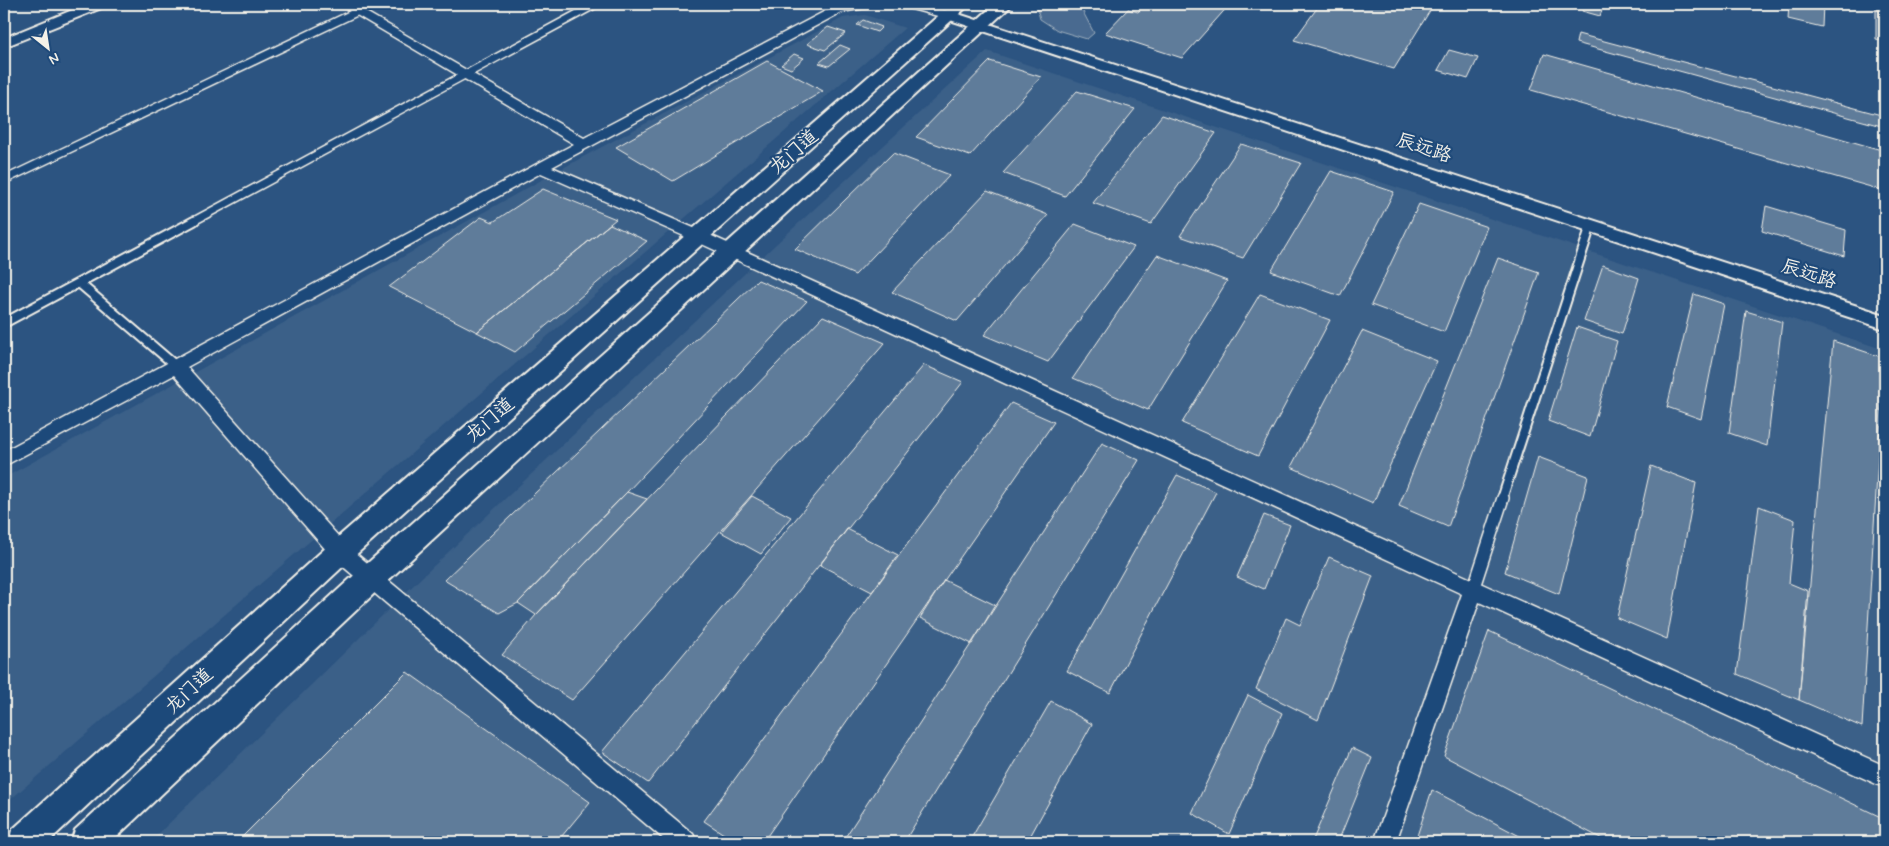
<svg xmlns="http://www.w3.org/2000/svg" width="1889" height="846" viewBox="0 0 1889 846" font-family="Mynerve,'LXGW WenKai TC',sans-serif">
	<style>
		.built { fill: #3b6088 }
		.green { fill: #496b90; stroke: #9eaebc }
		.building { fill: #5e7b9a; stroke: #f4f1e8 }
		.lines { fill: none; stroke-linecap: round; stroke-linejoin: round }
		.service-far2-casing { stroke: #f4f1e8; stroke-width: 10 }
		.service-far1-casing { stroke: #f4f1e8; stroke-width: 12 }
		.service-casing { stroke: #f4f1e8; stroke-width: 14 }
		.minor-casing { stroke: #f4f1e8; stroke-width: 3 }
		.tertiary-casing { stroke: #f4f1e8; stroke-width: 4 }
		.secondary-casing { stroke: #f4f1e8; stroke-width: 4 }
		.service-far2 { stroke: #1f4a7a; stroke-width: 7 }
		.service-far1 { stroke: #1f4a7a; stroke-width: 8 }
		.service { stroke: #1f4a7a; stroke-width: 11 }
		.minor { fill: #1f4a7a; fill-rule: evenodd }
		.tertiary { fill: #1f4a7a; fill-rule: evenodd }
		.secondary { fill: #1f4a7a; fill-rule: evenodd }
		.labels { text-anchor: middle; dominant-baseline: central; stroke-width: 4.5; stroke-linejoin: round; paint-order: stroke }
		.street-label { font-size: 19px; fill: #f4f1e8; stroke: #1f4a7a }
	</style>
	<rect width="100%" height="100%" fill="#2c5481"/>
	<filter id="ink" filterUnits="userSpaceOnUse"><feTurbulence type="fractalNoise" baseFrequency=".02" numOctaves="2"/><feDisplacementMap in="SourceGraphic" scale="10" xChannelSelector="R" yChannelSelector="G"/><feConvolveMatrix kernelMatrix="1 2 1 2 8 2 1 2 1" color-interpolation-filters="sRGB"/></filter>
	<g filter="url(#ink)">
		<path class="built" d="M865 15 905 28 4 805V478L583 157 843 18Z
			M987 51 1885 350V842H150L424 575 776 244Z"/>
		<path class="green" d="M1036 4H1091L1083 12 1094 33 1087 39 1057 30 1040 19Z"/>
		<path class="building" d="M1146 4H1230L1182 58 1105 33 1128 9 1138 12Z
			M1320 4H1434L1394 69 1294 40Z
			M1584 4H1604L1600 16 1582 11Z
			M1789 4H1823L1822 27 1788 19Z
			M1876 4H1885V41L1876 39Z
			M863 20 882 27 877 32 857 25Z
			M828 27 846 33 825 50 807 44Z
			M1578 34 1885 116V127L1576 43Z
			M840 45 850 49 829 66 819 63Z
			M1449 50 1478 58 1468 79 1438 70Z
			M794 54 804 58 791 69 781 65Z
			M1544 54 1885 151V191L1531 90Z
			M767 61 823 91 673 181 616 147Z
			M990 61 1041 77 970 156 916 137Z
			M1077 91 1135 109 1065 196 1003 173Z
			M1162 115 1216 133 1151 224 1093 203Z
			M1241 144 1301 163 1243 258 1180 236Z
			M893 153 950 175 855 275 795 249Z
			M1331 171 1394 192 1340 296 1271 271Z
			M543 189 616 219 477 332 389 287 481 217 493 222Z
			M987 191 1048 215 957 321 892 292Z
			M1419 204 1487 227 1444 332 1371 305Z
			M1766 206 1846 230 1844 256 1762 231Z
			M610 224 647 241 515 352 477 332Z
			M1075 224 1134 247 1048 362 984 335Z
			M1157 255 1227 281 1148 410 1073 378Z
			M1498 258 1539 272 1448 527 1399 506Z
			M1603 265 1639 278 1622 334 1584 321Z
			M758 280 807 301 627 492 518 603 499 613 444 580Z
			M1260 294 1330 320 1258 456 1182 423Z
			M1694 294 1724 304 1701 419 1667 407Z
			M1746 311 1782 322 1767 446 1729 433Z
			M823 316 885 343 572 700 502 655 536 615Z
			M1577 327 1617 341 1590 437 1548 421Z
			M1362 331 1437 361 1373 503 1291 467Z
			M1833 341 1884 358 1862 727 1799 700Z
			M924 365 963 382 648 783 602 752Z
			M1011 403 1054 422 763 842H736L704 821Z
			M1102 443 1139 460 904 842H842Z
			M1538 457 1588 476 1559 594 1505 572Z
			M1651 466 1696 483 1667 639 1617 618Z
			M1177 475 1216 492 1110 693 1067 671Z
			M627 492 647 499 536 615 518 603Z
			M752 496 791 517 761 554 721 532Z
			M1759 506 1795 520 1789 583 1808 591 1799 700 1737 674Z
			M1264 515 1290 525 1264 589 1237 577Z
			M1882 517 1885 518V559L1880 557Z
			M847 529 898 555 872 592 820 565Z
			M1329 557 1373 576 1318 720 1256 689 1286 618 1300 625Z
			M944 580 995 605 972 644 920 618Z
			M1489 631 1885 819V842H1608L1444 756Z
			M407 672 590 802 557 842H237Z
			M1248 695 1282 713 1229 834 1192 813Z
			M1051 701 1092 724 1027 842H969Z
			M1352 748 1372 758 1338 842H1312Z
			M1432 790 1531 842H1415Z"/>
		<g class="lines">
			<defs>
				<path id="service-far2" d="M4 180 373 4
					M192 222 596 4"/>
				<path id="service-far1" d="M79 283 176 366
					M4 323 194 221
					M1502 499 1591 225"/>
				<path id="service" d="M1473 590 1503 498"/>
				<path id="minor" d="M338 4H352L584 138 835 6 848 4H873L871 7 842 12 552 167 703 232 1885 766V788L1479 602 1396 842H1374L1462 594 693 240 541 173 187 367 347 546 693 834 697 842H667L333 558 174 375 4 466V451L574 144Z
					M902 4H921L953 12 955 15 949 19 904 7Z"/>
				<path id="tertiary" d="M87 4H106L104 7 4 47V38Z
					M949 11 1885 315V329L944 18 942 15 944 12Z"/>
				<path id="secondary" d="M952 4H970L350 560 48 842H8L12 830 330 544Z
					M995 4H1013L381 587 111 842H71L75 830 361 569Z"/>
			</defs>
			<use href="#service-far2" class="service-far2-casing"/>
			<use href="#service-far1" class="service-far1-casing"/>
			<use href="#service" class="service-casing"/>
			<use href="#minor" class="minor-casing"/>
			<use href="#tertiary" class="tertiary-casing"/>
			<use href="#secondary" class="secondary-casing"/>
			<use href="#service-far2" class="service-far2"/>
			<use href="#service-far1" class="service-far1"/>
			<use href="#service" class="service"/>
			<use href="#minor" class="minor"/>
			<use href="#tertiary" class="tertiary"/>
			<use href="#secondary" class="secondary"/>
		</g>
	</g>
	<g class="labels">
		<g class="street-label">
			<text transform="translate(1424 148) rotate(18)">辰远路</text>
			<text transform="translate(794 152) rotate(-41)">龙门道</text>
			<text transform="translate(1809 274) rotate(18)">辰远路</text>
			<text transform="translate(490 420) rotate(-41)">龙门道</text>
			<text transform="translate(189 691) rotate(-43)">龙门道</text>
		</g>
	</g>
	<rect width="1889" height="846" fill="none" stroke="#1f4a7a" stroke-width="20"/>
	<rect x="10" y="10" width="1869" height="826" fill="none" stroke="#f4f1e8" stroke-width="2" filter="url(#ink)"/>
	<g transform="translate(48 48) rotate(150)" stroke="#1f4a7a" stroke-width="4" paint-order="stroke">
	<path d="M0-4L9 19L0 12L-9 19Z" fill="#f4f1e8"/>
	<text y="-8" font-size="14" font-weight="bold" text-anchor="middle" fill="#f4f1e8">N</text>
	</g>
</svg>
